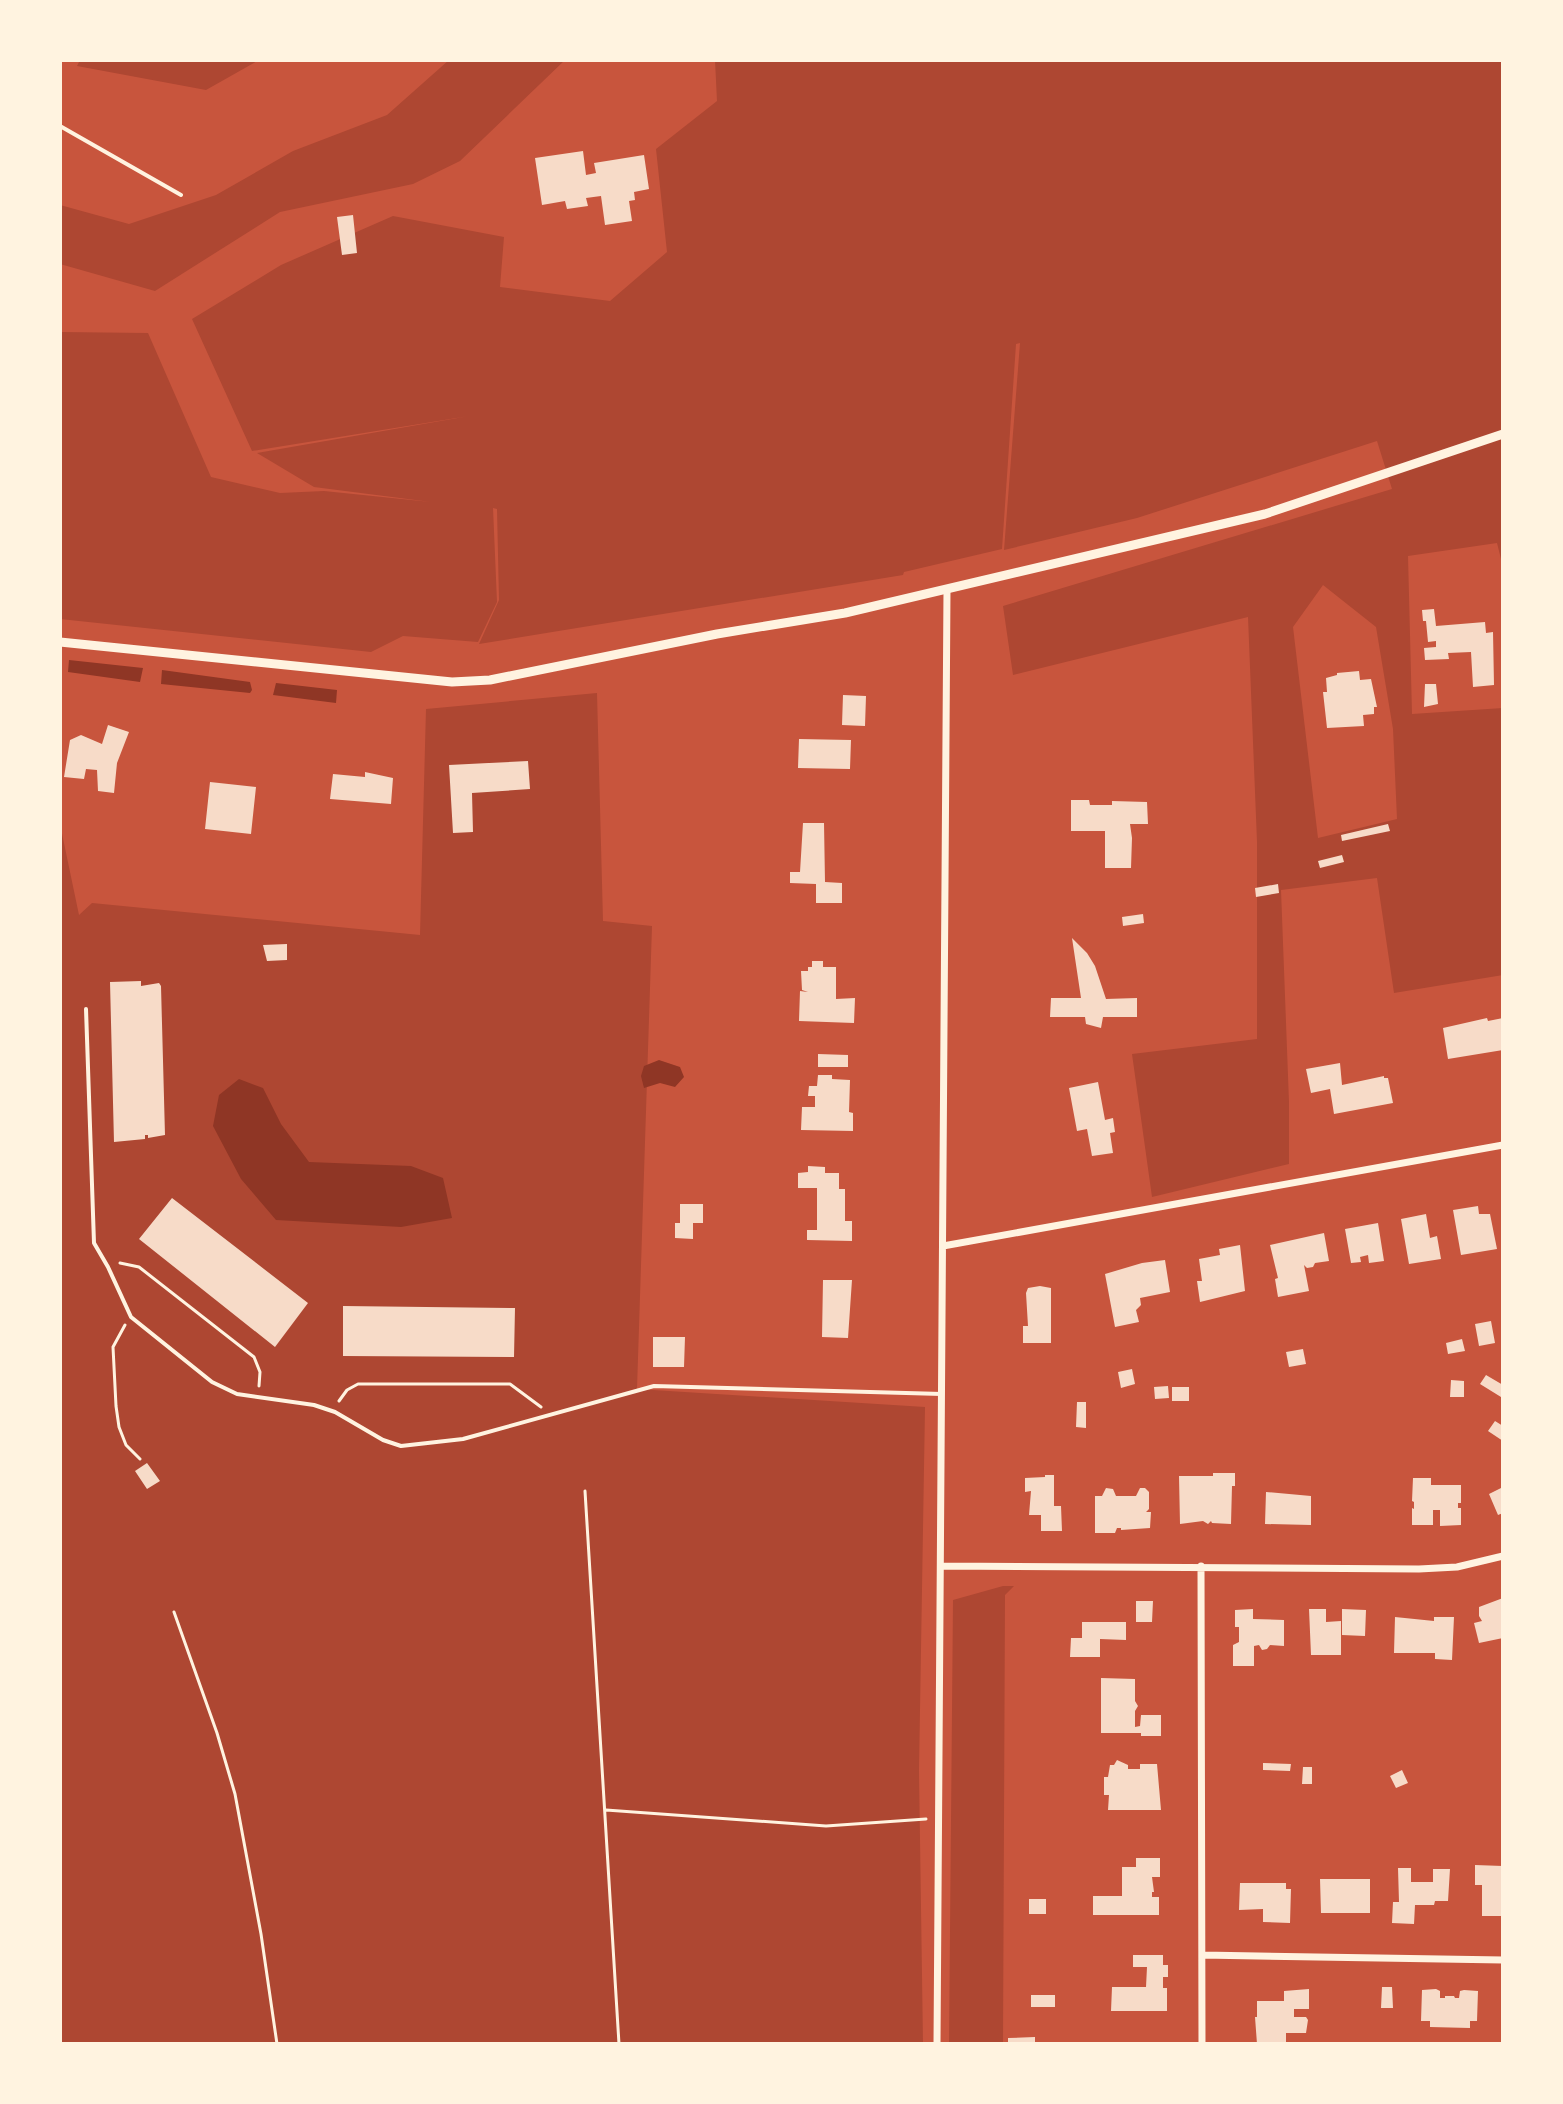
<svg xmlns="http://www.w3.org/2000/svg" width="1563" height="2104" viewBox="0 0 1563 2104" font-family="'Roboto Condensed',sans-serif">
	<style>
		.green { fill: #ae4732; fill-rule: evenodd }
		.water { fill: #8f3625 }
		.building { fill: #f7dbc8 }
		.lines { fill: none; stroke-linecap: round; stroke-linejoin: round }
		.path { stroke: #fff3e0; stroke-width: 3 }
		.service { stroke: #fff3e0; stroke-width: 4 }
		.minor { stroke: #fff3e0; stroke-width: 7 }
		.tertiary { stroke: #fff3e0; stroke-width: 9 }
	</style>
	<rect width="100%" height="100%" fill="#c8553d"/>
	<path class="green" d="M80 60H259L206 90 77 66Z
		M449 60H565L460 161 413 184 280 212 155 291 60 264V205L129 224 216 195 293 151 387 115Z
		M715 60H1503V567L1497 543 1408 556 1412 714 1503 708V975L1394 993 1377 878 1281 890 1289 1102V1164L1152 1197 1132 1054 1257 1039V842L1248 617 1013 675 1003 606 1392 489 1377 441 1137 518 1004 550 1020 343 1016 344 1002 549 904 572 903 575 479 644 499 600 497 509 493 508 497 602 478 642 403 636 371 652 60 619V332L148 333 211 477 280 493 324 491 431 502 314 487 257 453 469 416 252 451 192 319 281 265 393 216 504 237 500 287 610 301 667 252 656 149 717 101ZM1323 585 1376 627 1393 729 1397 819 1318 838 1293 627Z
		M597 693 603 921 652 926 637 1389 925 1407 919 1771 923 2044H60V824L79 915 92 903 420 935 426 709Z
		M1003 1586H1014L1005 1595 1003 2044H949L953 1600Z"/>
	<path class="water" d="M69 660 143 668 140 682 68 672Z
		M162 670 250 682 252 690 250 693 161 684Z
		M276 683 337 690 336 703 273 695Z
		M659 1060 680 1067 684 1077 675 1087 660 1083 644 1088 641 1076 644 1066Z
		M239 1079 263 1088 281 1124 309 1162 411 1166 443 1178 452 1218 401 1227 276 1220 241 1179 213 1126 219 1095Z"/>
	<path class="building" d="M583 151 586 175 596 173 594 163 644 155 649 189 634 192 635 200 629 201 632 221 605 225 601 196 586 198 588 206 567 209 565 201 542 205 535 158Z
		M353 215 357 253 342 255 337 217Z
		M1434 609 1436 626 1485 622 1486 633 1493 632 1494 685 1473 687 1471 652 1448 653 1449 659 1425 660 1424 648 1436 647V641L1428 642 1426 621H1423L1422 610Z
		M1359 671 1360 680 1371 679 1377 707H1374V714L1363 715 1364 726 1327 728 1323 692H1327L1326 678 1337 675V673Z
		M1425 684H1436L1438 704 1424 707Z
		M843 695 866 696 865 726 842 725Z
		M108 725 129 732 117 763 114 793 98 791 97 770 86 769 84 779 64 777 70 740 81 735 102 744Z
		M799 739 851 740 850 769 798 768Z
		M528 761 530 789 472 793 473 832 453 833 449 765Z
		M365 772 393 778 391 804 330 799 333 774 365 777Z
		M210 782 256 787 251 834 205 829Z
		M1071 800H1089L1090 805H1112V801L1147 802 1148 824H1130L1132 838 1131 868H1105V831H1071Z
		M803 823H824L825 882 842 883V903H816V884L790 883V872H800Z
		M1388 824 1390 831 1342 841 1341 835Z
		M1342 855 1344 862 1320 868 1318 861Z
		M1278 884 1279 893 1256 897 1255 888Z
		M1143 914 1144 923 1123 926 1122 917Z
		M1072 938 1087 953 1095 966 1106 999 1137 998V1017H1103L1101 1028 1086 1024 1085 1017H1050L1051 998H1081Z
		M287 944V960L267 961 263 945Z
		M812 961H823V967H836V999L855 998 854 1023 799 1021 800 991 808 992 802 990 801 971H808V967H812Z
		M141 981V986L159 983 161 986 165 1135 148 1138V1135H145V1139L114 1142 110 982Z
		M1487 1018 1488 1021 1503 1018V1050L1448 1059 1443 1028Z
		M818 1054 848 1055V1067H818Z
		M1340 1063 1342 1085 1384 1076V1078H1388L1393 1103 1334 1114 1330 1089 1311 1093 1306 1069Z
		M818 1075H832V1079L850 1080 849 1112 853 1113V1131L801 1130 802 1107H815V1096H808L809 1086H817Z
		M1098 1082 1105 1120 1113 1118 1115 1132 1110 1133 1113 1153 1092 1156 1087 1129 1077 1131 1069 1088Z
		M808 1166 825 1167V1173H839V1189H845V1221H852V1241L807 1240V1230H817V1188H798V1173L808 1172Z
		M172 1198 308 1303 275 1347 139 1239Z
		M680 1204H703V1223H693V1239L675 1238V1223H680Z
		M1478 1206 1479 1214H1490L1497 1249 1461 1255 1453 1210Z
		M1426 1214 1430 1238 1437 1236 1441 1259 1409 1264 1401 1219Z
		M1378 1223 1384 1261 1369 1263 1368 1255 1360 1257 1361 1262 1351 1263 1345 1229Z
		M1324 1233 1329 1261 1315 1263 1313 1267 1307 1268 1304 1265 1309 1291 1278 1297 1275 1279 1278 1278 1270 1245Z
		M1240 1245 1245 1291 1200 1302 1197 1281H1202L1199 1259 1220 1255 1219 1249Z
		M1165 1260 1170 1292 1140 1298 1141 1305 1136 1310 1139 1322 1115 1327 1105 1274 1142 1263Z
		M823 1280H852L848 1338 822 1337Z
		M1040 1286 1051 1288V1343H1023V1326H1028L1026 1293 1028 1288Z
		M343 1306 515 1308 514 1357 343 1356Z
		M1491 1321 1495 1343 1479 1346 1475 1324Z
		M653 1337H685L684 1367H653Z
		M1462 1339 1465 1351 1448 1354 1446 1343Z
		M1303 1349 1306 1364 1289 1367 1286 1352Z
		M1132 1369 1135 1384 1121 1388 1118 1372Z
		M1486 1375 1503 1385 1501 1397 1480 1384Z
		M1451 1380 1464 1381V1397H1450Z
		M1168 1386 1169 1398 1155 1399 1154 1387Z
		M1172 1387H1189V1401H1172Z
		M1077 1402H1086V1428L1076 1427Z
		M1495 1421 1503 1426V1441L1488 1431Z
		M147 1463 160 1481 147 1489 135 1471Z
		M1213 1473H1235V1486H1232L1231 1524 1212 1523 1211 1521 1208 1524 1203 1521 1180 1524 1179 1476H1213Z
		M1045 1475H1054V1506H1061L1062 1531H1041V1515H1029L1031 1491 1025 1492V1478L1045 1477Z
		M1413 1478H1431V1485H1461V1503H1458V1508H1461V1525L1440 1526V1510H1433V1525H1412V1508L1414 1509V1502L1412 1501Z
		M1503 1487V1513L1498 1515 1489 1494Z
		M1106 1488 1113 1489 1116 1496H1136L1140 1488H1145L1149 1492V1509L1146 1512H1151L1150 1528 1121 1530V1528H1117L1115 1533H1095V1496H1102Z
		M1266 1492 1311 1496V1525L1265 1524Z
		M1503 1598V1638L1479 1643 1474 1623 1482 1621 1479 1616V1607Z
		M1136 1601H1153L1152 1622H1136Z
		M1253 1609V1619L1284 1620V1646L1270 1645 1267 1649 1262 1650 1259 1645 1254 1646V1666H1233V1645L1239 1642V1627H1235V1610Z
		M1309 1609H1326V1622L1341 1621V1655H1311Z
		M1342 1609 1366 1610 1365 1636 1342 1635Z
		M1395 1617 1434 1621V1617H1454L1452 1660 1435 1659V1653H1394Z
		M1082 1622H1126V1640L1100 1639V1657H1070L1071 1638H1082Z
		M1101 1678 1135 1679V1701L1138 1706 1135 1711V1727L1140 1726 1141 1715H1161V1736H1141V1733H1101Z
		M1117 1760 1128 1765V1769H1140V1764H1157L1161 1810H1108L1109 1795H1104V1777H1108L1110 1765H1114Z
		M1263 1763 1291 1764 1290 1771 1263 1770Z
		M1303 1767H1312V1784H1302Z
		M1402 1770 1408 1783 1396 1788 1390 1776Z
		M1136 1858H1160V1877H1152L1154 1892H1152V1897H1159V1915H1093V1896H1122V1867H1136Z
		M1475 1865 1503 1866V1916H1482V1885H1475Z
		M1398 1868H1411V1882H1433V1869H1450L1448 1901H1435L1434 1905H1415L1414 1924 1392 1923 1393 1902H1399Z
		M1320 1879H1370V1913H1321Z
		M1240 1883H1286V1889H1291L1290 1923 1263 1922V1909L1239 1910Z
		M1029 1899H1046V1914H1029Z
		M1133 1955H1163V1965H1168V1977H1163V1988H1167V2011H1111L1112 1987H1146L1147 1967H1133Z
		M1382 1987H1392L1393 2008H1381Z
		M1309 1989V2009H1294V2017H1306L1308 2020 1306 2033H1286V2044H1257L1255 2017H1257V2001H1284V1991Z
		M1436 1989 1440 1991V1998H1445V1996H1454L1455 1998H1459L1460 1991 1464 1990 1478 1991 1477 2021H1470V2028L1430 2027V2021H1421L1422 1990Z
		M1031 1995H1055V2007H1031Z
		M1035 2037V2044H1008V2038Z"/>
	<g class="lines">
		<path class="path" d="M120 1263 139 1267 254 1357 260 1372 259 1386
			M125 1325 113 1347 116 1406 119 1427 126 1445 140 1459
			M339 1401 347 1390 358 1384H510L541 1407
			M585 1491 619 2044
			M174 1612 217 1733 235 1794 261 1934 277 2044
			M606 1810 826 1826 926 1819"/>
		<path class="service" d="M60 126 181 195
			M86 1009 94 1243 108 1267 131 1317 212 1382 237 1394 314 1405 335 1412 383 1440 401 1446 463 1439 654 1386 942 1394"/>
		<path class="minor" d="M943 1246 1503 1145
			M941 1566 1419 1569 1457 1567 1503 1556
			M1201 1566 1202 2044
			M1202 1955 1503 1960
			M937 2044 947 590"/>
		<path class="tertiary" d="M60 642 452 682 490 680 717 634 845 613 1265 514 1503 434"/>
	</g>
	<rect width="1563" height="2104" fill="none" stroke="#fff3e0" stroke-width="124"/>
</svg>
